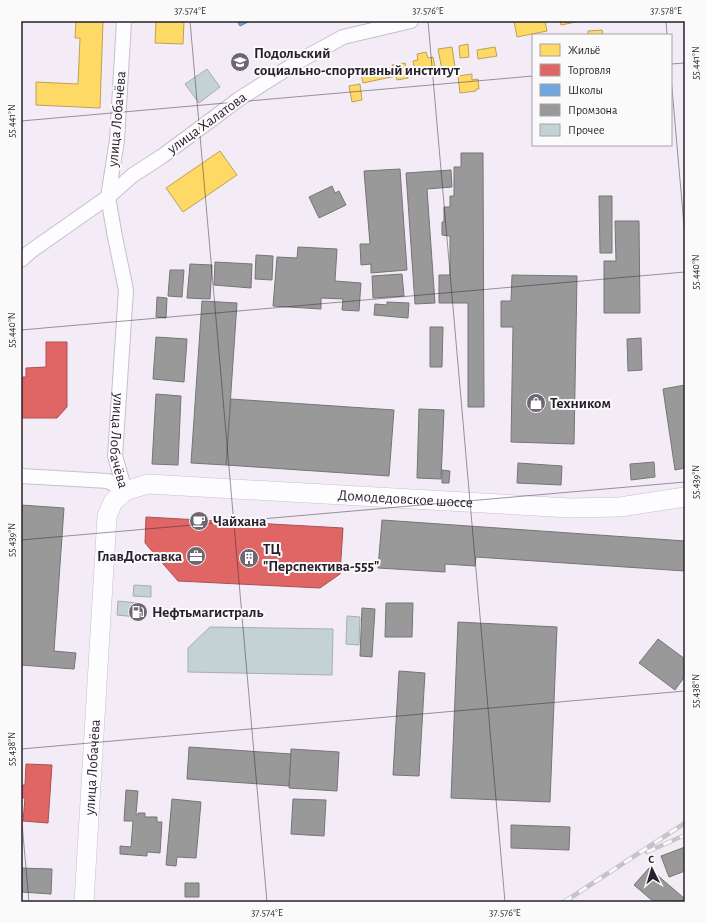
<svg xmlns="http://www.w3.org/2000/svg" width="706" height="923" viewBox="0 0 706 923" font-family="'Alegreya Sans',sans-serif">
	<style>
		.homes { fill: #ffd966; stroke: #bea154 }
		.shops { fill: #e06666; stroke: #a85154 }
		.schools { fill: #6fa8dc; stroke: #597fa7 }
		.industry { fill: #999; stroke: #777478 }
		.building { fill: #c5d2d3; stroke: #a9adb0 }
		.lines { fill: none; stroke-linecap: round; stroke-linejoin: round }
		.minor-casing { stroke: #c7c0cb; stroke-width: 16 }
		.secondary-casing { stroke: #c7c0cb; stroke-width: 20 }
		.minor { stroke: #fdfcfe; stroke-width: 14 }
		.secondary { stroke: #fdfcfe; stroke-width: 19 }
		.rail-casing { stroke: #c6c4c7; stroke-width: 4.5 }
		.rail { stroke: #fafafa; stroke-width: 3; stroke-dasharray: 9; stroke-linecap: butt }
		.ticks { fill: none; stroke: #271f2b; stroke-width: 1; stroke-opacity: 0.45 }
		.labels { text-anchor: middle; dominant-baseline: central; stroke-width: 4; stroke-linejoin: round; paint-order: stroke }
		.poi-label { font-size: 15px; font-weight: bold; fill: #271f2b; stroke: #fafafa; text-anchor: start }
		.street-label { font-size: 15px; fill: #271f2b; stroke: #fafafa }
		.neatline { fill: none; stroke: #271f2b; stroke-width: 1.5 }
		.ticks-label { font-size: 10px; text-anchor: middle; fill: #271f2b }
	</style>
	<rect width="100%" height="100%" fill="#f3ecf7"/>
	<path class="homes" d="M76 21H103L100 108 36 105V82L78 84 80 38H75Z
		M156 21H184L183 44 155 43Z
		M514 21H545L547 31 517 37Z
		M560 21H581L561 25Z
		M602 30 603 35H588V31Z
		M468 44 469 57 460 58 459 46Z
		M452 47 455 67 442 70 438 49Z
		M495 47 497 56 478 59 477 50Z
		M426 52 428 58 433 57 436 71 416 75 413 61 418 60 417 54Z
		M405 63 408 78 397 80 396 76 363 83 361 74 393 67 392 65Z
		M472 74V80L478 79 479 89H476V91L460 93 458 76Z
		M360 84 362 100 352 102 349 86Z
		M220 151 237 175 183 212 166 188Z"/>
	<path class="shops" d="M46 342H67V407L57 418H21V377H26V368L46 367Z
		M146 517 343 528 340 574 320 588 178 581 145 543Z
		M26 764 52 765 48 823 23 821 25 798H21V785H25Z"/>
	<path class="schools" d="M237 21H250L240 26Z"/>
	<path class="industry" d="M461 153H483L484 407H468V303H439V275H450V236L442 235V222H444V207H450V196H454V167H461Z
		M400 169 407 270 371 273V264L361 265 360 244H370L364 171Z
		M451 170 452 187 427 189 435 303 415 304 406 173Z
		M332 186 335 193 339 191 346 205 319 218 309 197Z
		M599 196H612V253H600Z
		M615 221H639L640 313H604V261H616Z
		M298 247 337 249 335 281 361 283 359 311 342 310 343 299 321 298V309L273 306 277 257 297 258Z
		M256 255 273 256 272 280 255 279Z
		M215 262 252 264 251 288 214 285Z
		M190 264 212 265 210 299 187 298Z
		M170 270H184L182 297 168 296Z
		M402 274 404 296 373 298 372 276Z
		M512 275 577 276 574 444 511 442 513 327H501V301H511Z
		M157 297 167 298 166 318 156 317Z
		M202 301 237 303 226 465 191 463Z
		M387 302 409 303 408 318 374 315 375 304 387 305Z
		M430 327H443L442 367H430Z
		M156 337 187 339 184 382 153 379Z
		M641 338 642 370 628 371 627 339Z
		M685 385V468L675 470 663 389Z
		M156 394 181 396 178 465 152 464Z
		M231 399 394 410 389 476 226 465Z
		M419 409 444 410 441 479 417 478Z
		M654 462 655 477 631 480 630 464Z
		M518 463 562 466 561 485 517 483Z
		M442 470 450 471 449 483H442Z
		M21 505 64 508 54 651 76 653 74 669 21 665Z
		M382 520 685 541V571L476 557 475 566 445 564V572L378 568Z
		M386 603H413L412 637H385Z
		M362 608 375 609 372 657 360 656Z
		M458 622 557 627 550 802 451 798Z
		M658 639 685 659V676L675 690 639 663Z
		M399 671 425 673 419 776 393 775Z
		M189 747 291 754 289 786 187 779Z
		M291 749 339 752 337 791 289 788Z
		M126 790 138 791 136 815H138V813H145V817H157V822H162L160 853 147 852V856L120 854V846L131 847 133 821H124Z
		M172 799 201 802 196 858 177 857 176 866 166 865Z
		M293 799 326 800 324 836 291 834Z
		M511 825 570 827 569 850 511 848Z
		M685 847V871L669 877 661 856Z
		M21 868 52 869 51 894 21 892Z
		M649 868 685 899V902H654L634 885Z
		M185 883H199V897H185Z"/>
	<path class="building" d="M207 69 220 87 199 103 185 84Z
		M134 585 151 586V597L133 596Z
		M118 601 138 603 137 617 117 615Z
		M347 616 360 617 359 645 346 644Z
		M210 627 333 629 332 675 188 672V648Z"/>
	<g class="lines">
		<defs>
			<g id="minor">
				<path id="s1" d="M124 21 117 140 108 197 115 237 126 290 115 456 125 491"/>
				<path d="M21 260 31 251 108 197 133 175 161 157 219 114 239 99 299 61 343 37 411 21"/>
				<path d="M21 476 108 481 125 491"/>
			</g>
			<g id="secondary">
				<path id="s2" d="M84 902 107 516 113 502 125 491 148 484 570 508 620 507 685 497"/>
			</g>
		</defs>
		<use href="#minor" class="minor-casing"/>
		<use href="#secondary" class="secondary-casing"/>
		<use href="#minor" class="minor"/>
		<use href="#secondary" class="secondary"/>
		<defs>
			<path id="rail" d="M647 852 685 835
				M564 902 685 823"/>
		</defs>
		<use href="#rail" class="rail-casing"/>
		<use href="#rail" class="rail"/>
	</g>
	<path class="ticks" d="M190 21 267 902M428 21 505 902M666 21 667 35M671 64 685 63M671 77 685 237M21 121 533 76M21 330 685 272M21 540 685 482M21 749 685 691M21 812 29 902M669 902 685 901"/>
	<defs>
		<symbol id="university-disc" viewBox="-11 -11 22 22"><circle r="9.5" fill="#6e6772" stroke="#fafafa"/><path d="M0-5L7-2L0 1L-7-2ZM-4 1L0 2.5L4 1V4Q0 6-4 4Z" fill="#fff"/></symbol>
		<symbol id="shop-disc" viewBox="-11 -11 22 22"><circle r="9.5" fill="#6e6772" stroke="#fafafa"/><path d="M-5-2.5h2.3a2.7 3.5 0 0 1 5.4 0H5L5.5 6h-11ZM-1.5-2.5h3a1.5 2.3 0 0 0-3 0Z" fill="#fff"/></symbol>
		<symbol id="cafe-disc" viewBox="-11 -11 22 22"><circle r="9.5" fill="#6e6772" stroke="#fafafa"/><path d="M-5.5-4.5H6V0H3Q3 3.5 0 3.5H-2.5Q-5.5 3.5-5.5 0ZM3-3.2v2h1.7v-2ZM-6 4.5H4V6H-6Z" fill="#fff"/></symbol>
		<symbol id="office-disc" viewBox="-11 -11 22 22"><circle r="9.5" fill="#6e6772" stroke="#fafafa"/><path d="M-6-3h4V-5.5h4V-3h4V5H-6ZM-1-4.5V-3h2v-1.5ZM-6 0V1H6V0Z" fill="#fff"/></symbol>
		<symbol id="building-disc" viewBox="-11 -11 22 22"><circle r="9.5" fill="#6e6772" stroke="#fafafa"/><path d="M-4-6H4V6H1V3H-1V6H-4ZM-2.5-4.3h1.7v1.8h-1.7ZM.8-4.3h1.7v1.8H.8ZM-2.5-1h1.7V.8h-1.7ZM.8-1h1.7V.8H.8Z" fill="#fff"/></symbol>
		<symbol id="fuel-disc" viewBox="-11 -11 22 22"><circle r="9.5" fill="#6e6772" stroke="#fafafa"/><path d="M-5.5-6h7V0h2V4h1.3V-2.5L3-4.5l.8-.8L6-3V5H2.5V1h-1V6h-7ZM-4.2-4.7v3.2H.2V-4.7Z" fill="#fff"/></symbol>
	</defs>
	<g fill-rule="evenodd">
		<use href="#university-disc" x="229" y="51" width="22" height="22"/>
		<use href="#shop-disc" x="525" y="392" width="22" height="22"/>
		<use href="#cafe-disc" x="188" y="510" width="22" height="22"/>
		<use href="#office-disc" x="185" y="545" width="22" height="22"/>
		<use href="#building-disc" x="238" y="547" width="22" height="22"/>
		<use href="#fuel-disc" x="127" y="601" width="22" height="22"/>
	</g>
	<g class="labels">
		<g class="poi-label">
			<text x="254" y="53">Подольский<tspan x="254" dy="17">социально-спортивный институт</tspan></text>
			<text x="550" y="403">Техником</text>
			<text x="213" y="521">Чайхана</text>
			<text x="263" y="549">ТЦ<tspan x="263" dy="17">"Перспектива-555"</tspan></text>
			<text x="182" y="556" text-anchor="end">ГлавДоставка</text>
			<text x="152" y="612">Нефтьмагистраль</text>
		</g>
		<g class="street-label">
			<text transform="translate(117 119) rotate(-85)">улица Лобачёва</text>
			<text transform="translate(207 123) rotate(-36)">улица Халатова</text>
			<text stroke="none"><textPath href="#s1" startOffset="423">улица Лобачёва</textPath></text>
			<text stroke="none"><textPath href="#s2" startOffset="700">Домодедовское шоссе</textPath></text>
			<text stroke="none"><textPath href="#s2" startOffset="135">улица Лобачёва</textPath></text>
		</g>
	</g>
	<rect width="706" height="923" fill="none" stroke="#fafafa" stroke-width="44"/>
	<rect x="532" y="34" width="140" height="112" fill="#fafafa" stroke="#a6a2a7"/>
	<rect x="540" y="44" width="20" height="12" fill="#ffd966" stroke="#a6a2a7"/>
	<text x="568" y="54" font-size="12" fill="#271f2b">Жильё</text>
	<rect x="540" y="64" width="20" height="12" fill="#e06666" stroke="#a6a2a7"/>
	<text x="568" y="74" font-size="12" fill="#271f2b">Торговля</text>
	<rect x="540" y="84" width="20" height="12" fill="#6fa8dc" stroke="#a6a2a7"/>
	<text x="568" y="94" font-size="12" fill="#271f2b">Школы</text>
	<rect x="540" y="104" width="20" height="12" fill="#999999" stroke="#a6a2a7"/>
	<text x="568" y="114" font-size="12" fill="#271f2b">Промзона</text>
	<rect x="540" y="124" width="20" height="12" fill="#c5d2d3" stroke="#a6a2a7"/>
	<text x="568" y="134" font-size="12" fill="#271f2b">Прочее</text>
	<g transform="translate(652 869) rotate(355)" stroke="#fafafa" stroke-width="3" paint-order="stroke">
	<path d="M0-3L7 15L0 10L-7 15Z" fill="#271f2b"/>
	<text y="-6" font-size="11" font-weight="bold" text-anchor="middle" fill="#271f2b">С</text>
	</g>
	<rect x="22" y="22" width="662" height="879" class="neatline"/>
	<g class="ticks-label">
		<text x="190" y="14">37.574°E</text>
		<text x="428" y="14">37.576°E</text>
		<text x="666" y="14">37.578°E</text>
		<text transform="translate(695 63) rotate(-90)" y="4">55.441°N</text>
		<text transform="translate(11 121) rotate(-90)" y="4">55.441°N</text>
		<text transform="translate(695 272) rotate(-90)" y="4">55.440°N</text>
		<text transform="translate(11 330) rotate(-90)" y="4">55.440°N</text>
		<text transform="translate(695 482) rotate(-90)" y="4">55.439°N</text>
		<text transform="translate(11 540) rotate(-90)" y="4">55.439°N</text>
		<text transform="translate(695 691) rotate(-90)" y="4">55.438°N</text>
		<text transform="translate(11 749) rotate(-90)" y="4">55.438°N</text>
		<text x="267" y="916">37.574°E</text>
		<text x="505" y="916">37.576°E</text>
	</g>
</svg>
